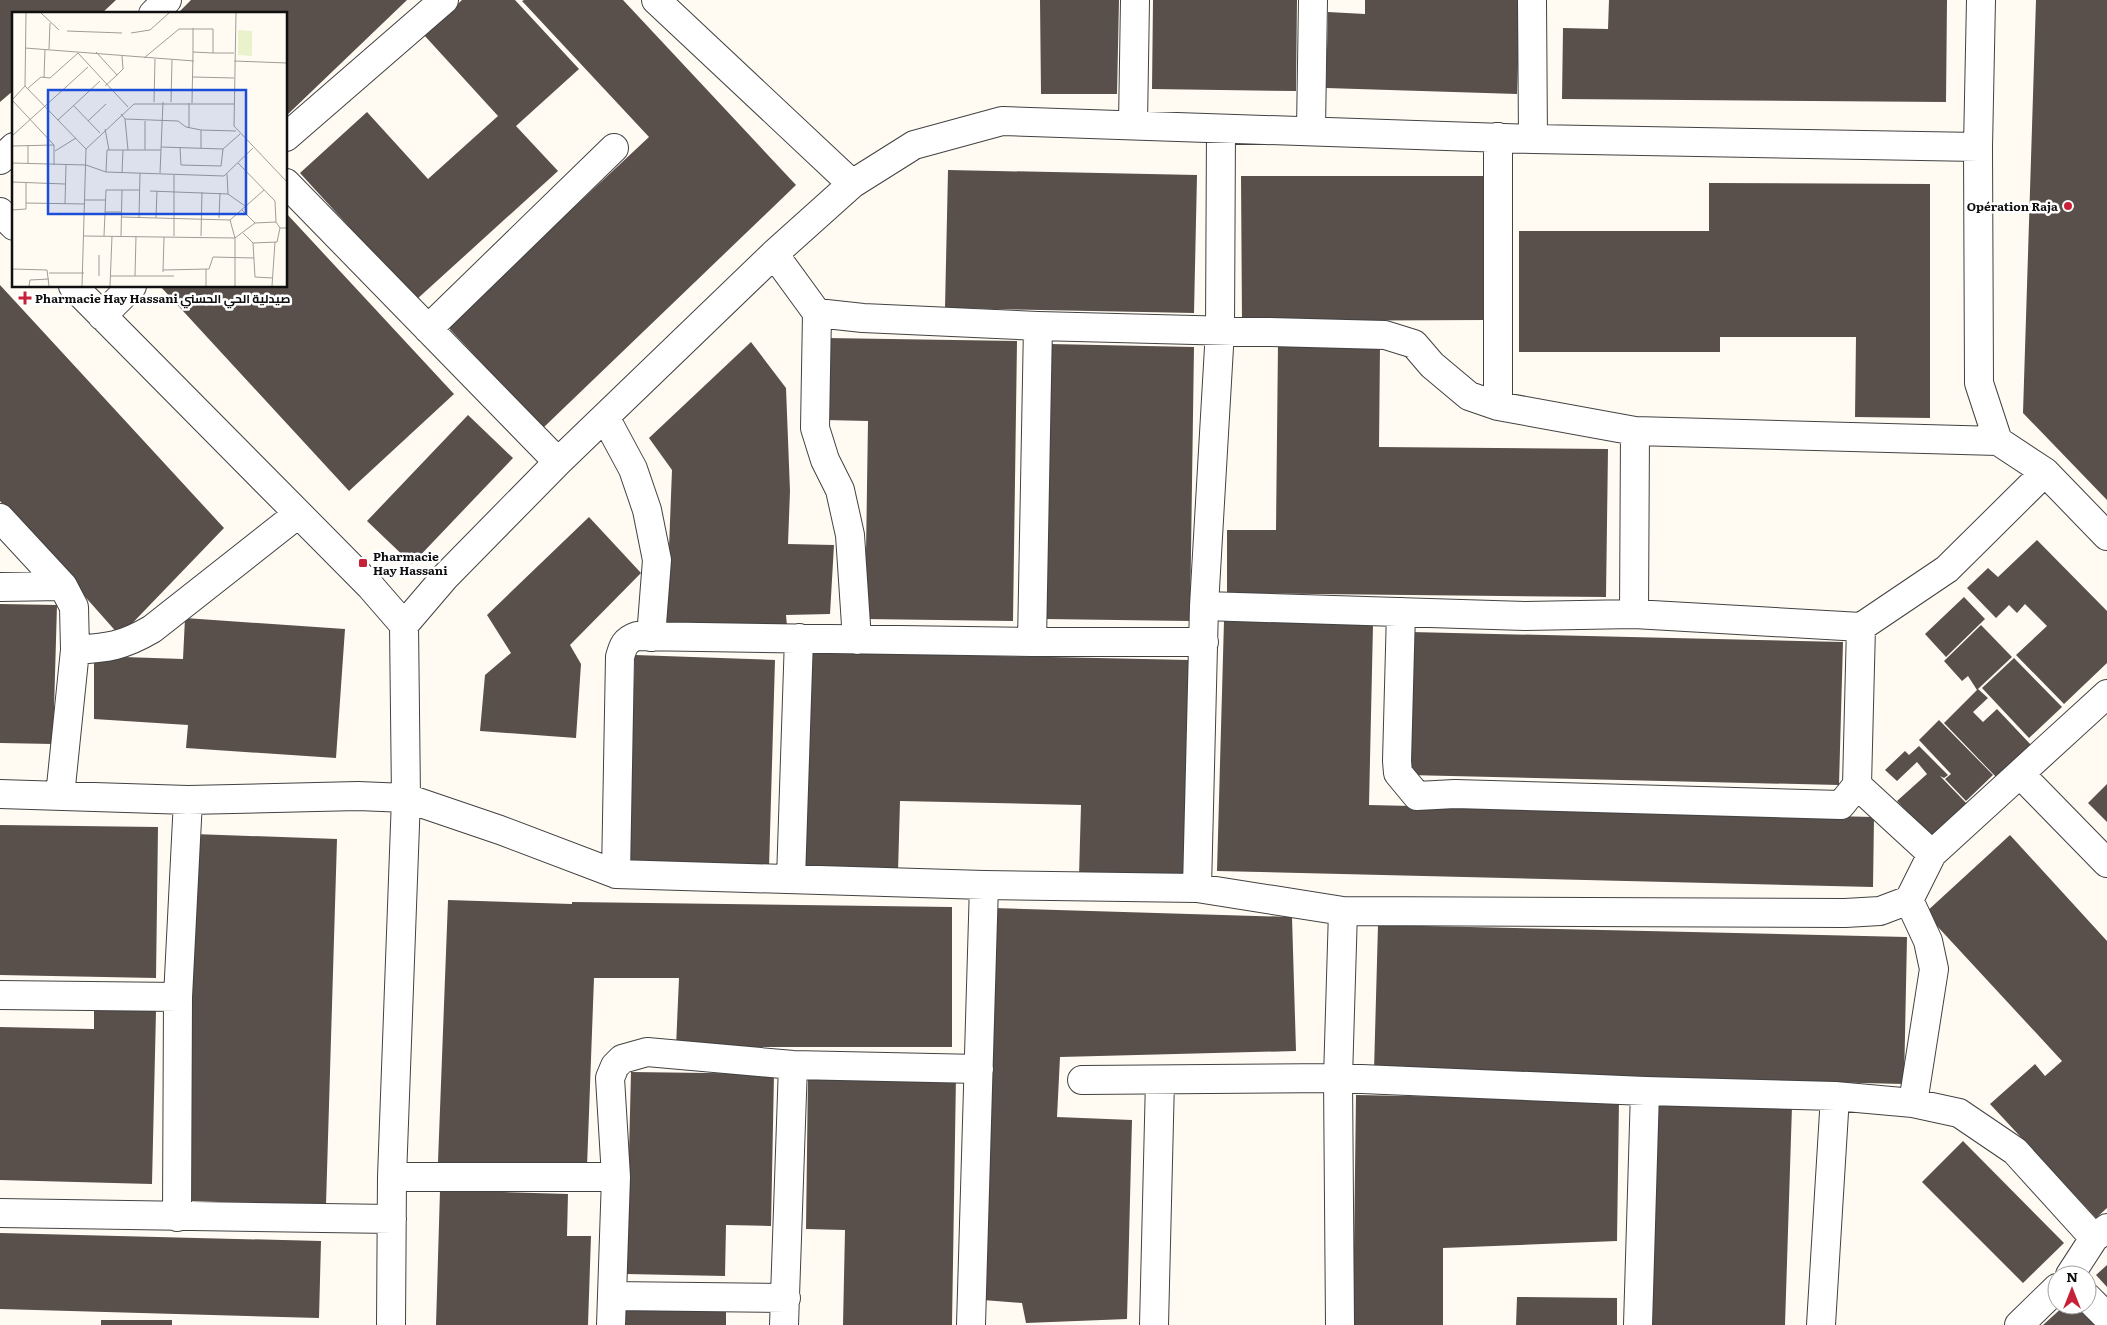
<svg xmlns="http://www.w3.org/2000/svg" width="2107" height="1325" viewBox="0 0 2107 1325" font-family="Literata,Cairo,serif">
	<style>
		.building { fill: #594f4b }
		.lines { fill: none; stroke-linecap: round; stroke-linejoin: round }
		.street-casing { stroke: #424242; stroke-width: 30 }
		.street { stroke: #fff; stroke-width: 28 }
		.poi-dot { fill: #c62138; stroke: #fff; stroke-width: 2 }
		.labels { text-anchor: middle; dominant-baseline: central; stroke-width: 5; stroke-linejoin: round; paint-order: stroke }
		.poi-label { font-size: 12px; font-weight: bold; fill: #0f0f0f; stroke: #fff; text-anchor: start }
		.inset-road { fill: none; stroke: #9f9d97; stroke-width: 1 }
		.view { fill: #1d4ed8; fill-opacity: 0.15; stroke: #1d4ed8; stroke-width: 2.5 }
		.inset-edge { fill: none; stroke: #0f0f0f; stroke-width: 2.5 }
	</style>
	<rect width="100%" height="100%" fill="#fffbf2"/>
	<path class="building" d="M0 0H116L101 14H14V90L0 102Z
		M191 0H407L286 116V14H177Z
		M462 0H515L579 69 516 126 558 171 416 300 300 173 367 112 428 179 498 116 424 35Z
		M524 0H623L796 185 543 428 447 326 649 137 522 1Z
		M1040 0H1119L1117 94H1041Z
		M1153 0H1297L1296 91 1152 89Z
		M1365 0H1520L1517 94 1326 88 1328 12 1365 14Z
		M1609 0H1947L1946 102 1562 99 1563 28 1608 29Z
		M2036 0H2107V500L2023 413Z
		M948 170 1197 175 1194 313 945 308Z
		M1241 176H1484L1485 320 1242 321Z
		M1709 183 1930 184V418L1855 417 1856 337H1720V352H1519V231H1709Z
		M286 213 454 394 349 491 160 286H286Z
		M0 285 224 528 120 636 0 501Z
		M827 338 1017 341 1013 621 865 619 868 421 825 420Z
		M751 342 786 388 790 491 788 544 834 545 830 614 786 615 787 626 666 625 672 470 649 438Z
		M1278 343 1380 344 1379 447 1608 449 1606 597 1227 593V530H1276Z
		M1050 344 1194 347 1190 621 1045 619Z
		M468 415 513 458 412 564 367 521Z
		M589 517 641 573 570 645 581 664 576 738 480 731 485 675 511 653 487 615Z
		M2037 540 2107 611V663L2064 704 2016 655 2047 626 2025 604 2017 613 2009 605 1996 618 1967 588 1988 568 1998 577Z
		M1964 597 1985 619 1946 657 1925 634Z
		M0 604 57 605 53 744 0 743Z
		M185 618 345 629 336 758 186 748 188 725 94 719V656L183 659Z
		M1224 621 1373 625 1369 805 1874 817 1873 887 1217 871Z
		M1981 625 2012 657 1978 689 1988 698 1973 712 1983 722 1997 709 2032 746 1998 779 1944 723 1977 690 1968 676 1962 681 1944 661Z
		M1411 632 1843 642 1839 785 1408 775Z
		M809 652 1189 660 1184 878 1079 876 1081 805 900 801 898 872 804 870Z
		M635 655 775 660 769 868 628 864Z
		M2014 658 2062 707 2029 738 1982 688Z
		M1939 720 1993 775 1966 801 1945 779 1951 774 1919 740Z
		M1919 746 1948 775 1944 778 1940 776 1968 805 1925 844 1903 820 1909 814 1897 801 1927 774 1917 762 1897 781 1885 770 1905 751 1909 755Z
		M2107 784V822L2088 803Z
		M0 825 158 827 156 978 0 975Z
		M194 834 337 839 326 1205 183 1201Z
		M2010 835 2107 941V1208L2096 1218 1990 1104 2035 1064 2045 1076 2062 1061 1925 913Z
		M448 900 572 904V902L952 907V1047H676L679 978H594L587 1167 438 1162Z
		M993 908 1292 917 1296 1051 1060 1057 1057 1117 1132 1120 1127 1319 1026 1323 1022 1303 983 1300Z
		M1378 925 1907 937 1904 1084 1374 1071Z
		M94 1009 156 1011 152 1184 0 1180V1027L94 1029Z
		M631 1072 774 1074 771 1226 726 1225 725 1276 626 1274Z
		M808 1073 956 1075 952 1325H843L845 1230 806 1229Z
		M1356 1095 1619 1100 1617 1241 1443 1248V1325H1353Z
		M1654 1101 1792 1106 1785 1325H1646Z
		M1963 1141 2064 1243 2023 1283 1922 1182Z
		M440 1190 568 1194 567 1236H591L588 1325H436Z
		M0 1233 321 1241 319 1318 0 1309Z
		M2107 1265V1287L2096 1275Z
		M1517 1297 1617 1298V1325H1516Z
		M2065 1305H2080L2098 1325H2043Z
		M624 1308 726 1311V1325H624Z
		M101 1320H172V1325H101Z"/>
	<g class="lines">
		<defs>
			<path id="street" d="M656 0 852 184
				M1532 0 1533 139
				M1981 0 1978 147 1979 383 1998 441 2045 472 2107 536
				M153 14 167 0
				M1133 124 1135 0
				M1311 130 1313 0
				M286 137 444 0
				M1498 137V406
				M0 160 14 147
				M286 183 558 462
				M0 212 14 226
				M774 254 817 313 863 318 1038 326 1385 335 1414 344 1432 365 1469 396 1498 406 1635 431 1998 441
				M73 286 371 587 404 625 406 798 392 1177 391 1325
				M817 313 815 428 825 460 840 490 850 535 857 640
				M102 316 132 286
				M428 329 614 148
				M605 417 633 469 647 510 657 560 651 637
				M0 518 63 586 74 607 75 650 60 796
				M0 587 63 586
				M1204 606 1525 616 1634 614 1861 627 1947 569 2045 472
				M1401 612 1397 761 1398 773 1417 796 1455 794 1841 805 1857 785 1861 627
				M1634 614 1635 431
				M404 625 445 577 558 462 774 254 852 184 914 145 1002 121 1533 139 1978 147
				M1032 642 1038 326
				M75 650C108 648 123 646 152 629L298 514
				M2020 774 2107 863
				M1857 785 1932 854
				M0 794 188 800 358 796 406 798 500 830 616 874 984 885 1197 888 1343 911 1845 913 1880 911 1909 900 1932 854 2107 694
				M616 874 620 657C623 646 625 640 637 636L1032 642H1204
				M791 879 799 638
				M1197 888 1204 606 1220 330 1221 129
				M1909 900 1928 941 1934 969 1913 1103
				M0 995 178 997
				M1082 1080 1338 1078 1645 1091 1835 1096 1913 1103 1959 1113 2015 1151 2094 1238
				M392 1177H616
				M0 1213 392 1219
				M177 1217 178 997 188 800
				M2070 1275 2094 1238 2107 1228
				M612 1296 786 1298
				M2087 1297 2107 1317
				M611 1325 616 1177 610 1078 615 1066 622 1059 647 1052 793 1065 979 1069
				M784 1325 793 1065
				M971 1325 984 885
				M1154 1325 1160 1080
				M1340 1325 1338 1078 1343 911
				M1638 1325 1645 1091
				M1821 1325 1835 1096
				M2019 1325 2057 1288"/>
		</defs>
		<use href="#street" class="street-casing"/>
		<use href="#street" class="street"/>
	</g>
	<g class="poi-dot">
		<circle cx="2068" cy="206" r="5"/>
		<path d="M22.5 290.5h5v5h5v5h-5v5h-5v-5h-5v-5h5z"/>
		<rect x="358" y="558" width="10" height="10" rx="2.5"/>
	</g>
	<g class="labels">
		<g class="poi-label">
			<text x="2058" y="206" text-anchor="end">Opération Raja</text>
			<text x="35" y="298">Pharmacie Hay Hassani صيدلية الحي الحسني</text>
			<text x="373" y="556">Pharmacie<tspan x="373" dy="14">Hay Hassani</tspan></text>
		</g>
	</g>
	<g transform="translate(12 12)">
		<rect width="275" height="275" fill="#fffbf2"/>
		<path d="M226 18 240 19V44L226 43Z" fill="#e9f2cb"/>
		<path class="inset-road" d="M14 1 13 74 74 137M29 1 47 18M224 1 222 114 275 170M55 19 110 21M119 21 138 18 157 1M13 36 182 49M37 37 38 11M84 40 105 63 93 74M181 40V16M66 41 116 95M201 41H222M132 46 167 17H201V41L181 40 180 91M222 49 275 51M105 63 111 57 110 44M181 65 222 66M32 66 33 37M13 74 0 88 42 133V153M15 77 29 65 38 66 66 41M142 90 143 47M159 90 160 48M177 91V116M61 93 88 121M109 102 113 107 166 109 174 115 189 118 224 119M113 107 116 138M46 108 88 69M76 109 94 92M93 117 97 138M0 124 76 55M0 134 42 133M149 135 211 137 228 122M168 135 169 153 209 154 211 137M189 136V118M133 138V109M43 139 64 126M0 151 74 153 94 160 212 164 241 136M226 151 263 189 264 210M16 152V133M94 160 95 138H149M110 161 111 138M148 161 151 90M215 162 216 182M0 170 53 172M138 179 216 182 233 194M73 188H94M14 191 73 192M53 192 54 153M0 198 14 197V171M230 198 243 211M93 200H110M109 205 218 208 252 178M127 205 128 161M144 206 145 179M207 206 208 181M218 208 223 226V274M231 221 241 231 265 230 268 216M72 224 223 226 243 211 264 210 268 216H275M92 224 94 178H128M109 224 110 178M162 224V163M189 224 190 180M241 231 243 265 261 266M0 257 35 258 37 274M151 258 197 257 201 245 242 246M151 260 152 225M37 261H72M87 264V243M99 264H162M123 264 124 224M17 274 18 268 37 267M70 274 74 137 122 92H222M98 274 100 224M194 274V257M260 274 263 230"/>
		<path class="view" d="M36 78H234V202H36Z"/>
		<rect width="275" height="275" class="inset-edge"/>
	</g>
	<g transform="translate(2072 1290)"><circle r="24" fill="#ffffff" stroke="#9f9f9f"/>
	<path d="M0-4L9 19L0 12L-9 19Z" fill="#c62138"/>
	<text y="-8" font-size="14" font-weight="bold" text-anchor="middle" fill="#0f0f0f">N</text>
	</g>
</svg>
